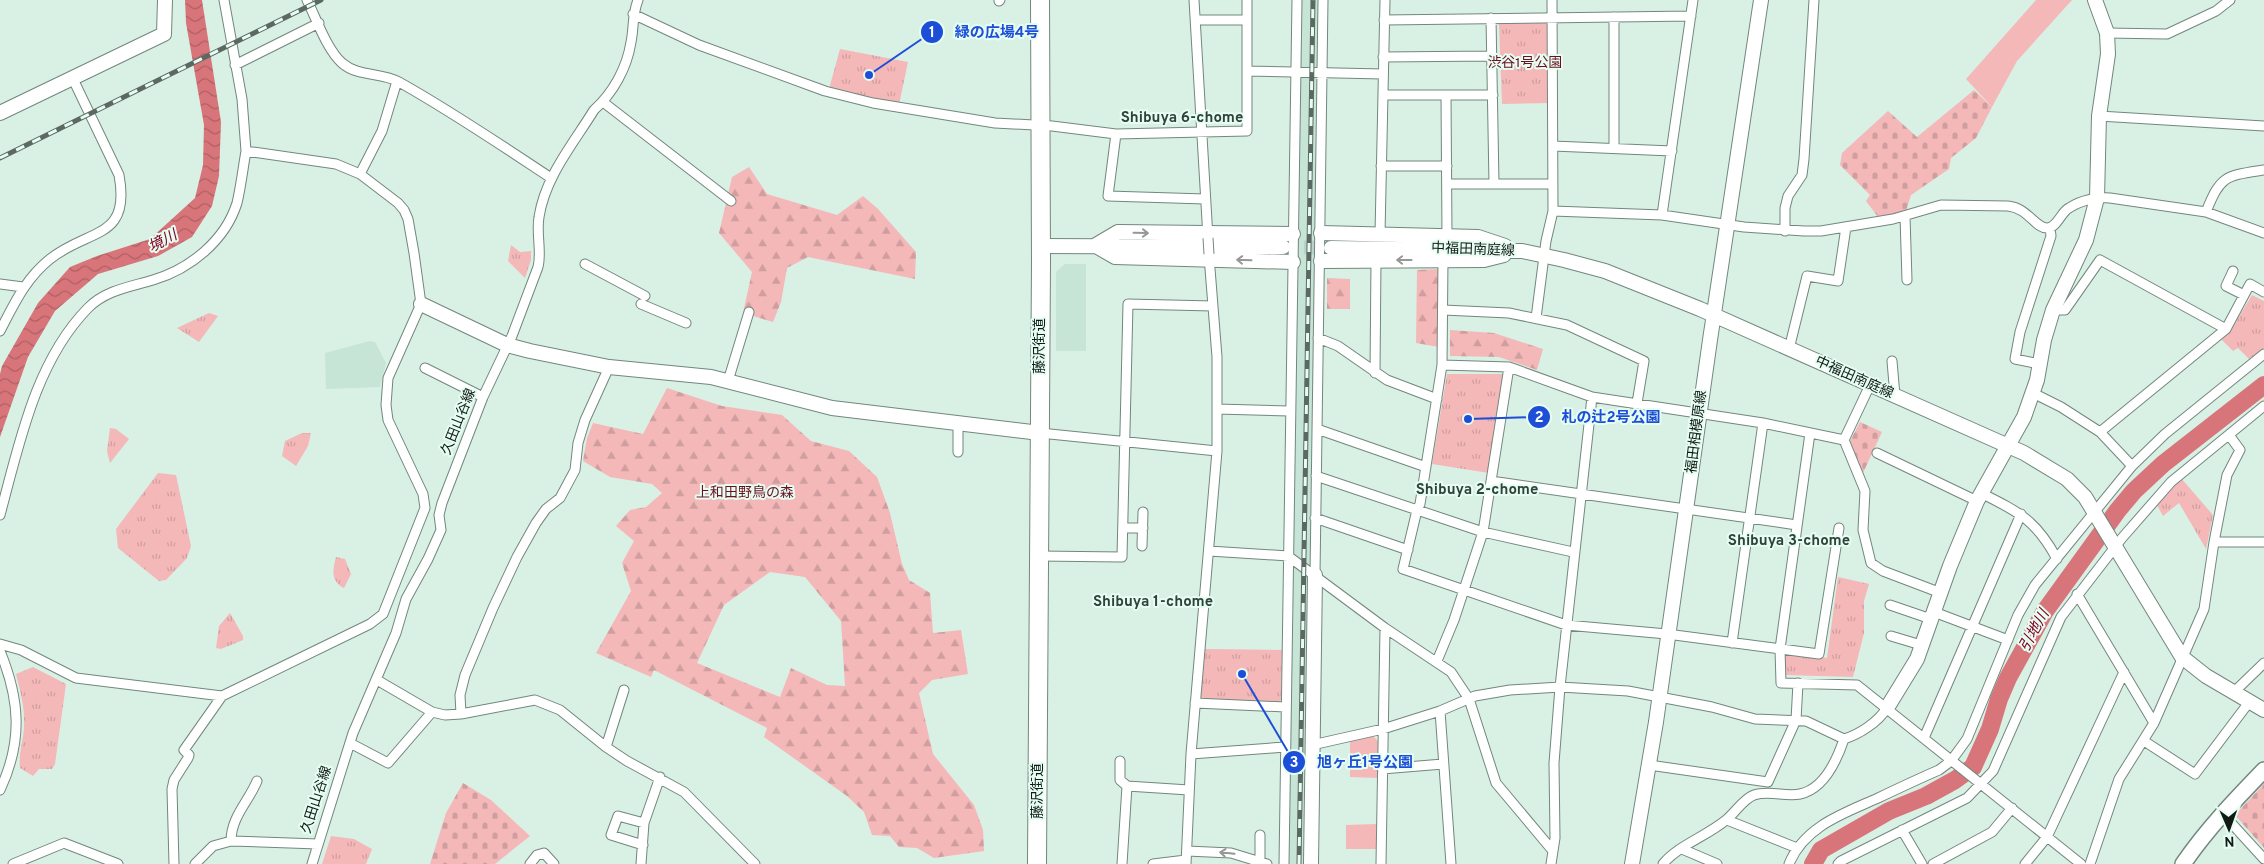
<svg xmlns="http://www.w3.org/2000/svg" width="2264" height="864" viewBox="0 0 2264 864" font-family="Overpass,'Noto Sans JP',sans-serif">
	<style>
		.built { fill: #c6e5d6 }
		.green { fill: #f4b8b9 }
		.forest { fill: url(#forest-firs); fill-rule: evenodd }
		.cemetery { fill: url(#cemetery-stones) }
		.park { fill: url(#park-tufts) }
		.water { fill: url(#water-waves) }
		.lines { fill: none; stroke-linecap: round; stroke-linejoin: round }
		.river { stroke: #d8757a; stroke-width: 18 }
		.secondary-tunnel { stroke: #bbd0c6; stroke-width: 14; stroke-dasharray: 14 7; stroke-linecap: butt }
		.street-casing { stroke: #72877d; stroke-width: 11 }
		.secondary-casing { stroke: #72877d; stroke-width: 16 }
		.primary-casing { stroke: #72877d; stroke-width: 18 }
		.highway-casing { stroke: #72877d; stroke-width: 20 }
		.street { stroke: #fff; stroke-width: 9 }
		.secondary { stroke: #fff; stroke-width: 14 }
		.primary { stroke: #fff; stroke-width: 15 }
		.highway { stroke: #fff; stroke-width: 18 }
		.rail-casing { stroke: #5c6963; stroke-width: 5 }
		.rail { stroke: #e6fdf2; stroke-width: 3; stroke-dasharray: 9; stroke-linecap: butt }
		.street-bridge-casing { stroke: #72877d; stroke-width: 11; stroke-linecap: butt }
		.street-bridge { stroke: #fff; stroke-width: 9 }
		.oneway { stroke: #949896 }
		.labels { text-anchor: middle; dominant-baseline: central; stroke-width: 4; stroke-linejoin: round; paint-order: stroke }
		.park-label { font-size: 14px; fill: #6c1021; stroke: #e6fdf2 }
		.street-label { font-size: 14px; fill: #121a16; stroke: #e6fdf2 }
		.neighbourhood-label { font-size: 15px; font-weight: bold; fill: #30433b; stroke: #e6fdf2 }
		.water-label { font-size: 15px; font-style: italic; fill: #830123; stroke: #e6fdf2 }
		.leader { fill: none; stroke: #1d4ed8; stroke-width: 2 }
		.callout-dot { fill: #1d4ed8; stroke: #e6fdf2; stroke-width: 2 }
		.mark-label { font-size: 15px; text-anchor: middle; font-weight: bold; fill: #fff }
		.callout-label { font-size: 15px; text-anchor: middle; font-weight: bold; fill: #1d4ed8; stroke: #e6fdf2; stroke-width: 4; stroke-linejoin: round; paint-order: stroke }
	</style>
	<defs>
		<pattern id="forest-firs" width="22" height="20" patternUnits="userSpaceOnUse" patternTransform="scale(1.25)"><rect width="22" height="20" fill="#f4b8b9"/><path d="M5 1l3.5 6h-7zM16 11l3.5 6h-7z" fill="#d09e9e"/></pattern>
		<pattern id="cemetery-stones" width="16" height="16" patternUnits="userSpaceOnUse" patternTransform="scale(1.25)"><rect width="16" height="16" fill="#f4b8b9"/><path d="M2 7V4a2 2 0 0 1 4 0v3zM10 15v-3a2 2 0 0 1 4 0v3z" fill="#d09e9e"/></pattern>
		<pattern id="park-tufts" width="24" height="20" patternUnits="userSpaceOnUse" patternTransform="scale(1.25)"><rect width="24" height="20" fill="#f4b8b9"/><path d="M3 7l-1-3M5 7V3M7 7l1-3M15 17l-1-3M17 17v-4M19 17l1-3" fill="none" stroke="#d09e9e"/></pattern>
		<pattern id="water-waves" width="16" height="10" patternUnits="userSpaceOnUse" patternTransform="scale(1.25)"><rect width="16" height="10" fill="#d8757a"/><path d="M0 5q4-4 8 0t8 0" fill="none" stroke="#ae5f63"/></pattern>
	</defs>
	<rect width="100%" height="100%" fill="#d9f0e5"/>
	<path class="built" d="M1301 0H1320L1319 65 1315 68H1302L1300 66Z
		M1303 77H1316L1318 80 1311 566 1293 553 1300 80Z
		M1065 264H1086V351H1056V272Z
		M370 341 375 342 386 363 380 387 326 389 325 353Z
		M1292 564 1311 577 1307 864H1288Z"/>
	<path class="green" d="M2036 0H2072L2017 61 1992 107 1966 79Z
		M1372 735 1378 741V778L1350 777V740Z
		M1377 824 1378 849H1346V825Z"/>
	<path class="forest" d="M749 167 767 194 837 215 863 196 878 209 916 252 915 279 808 257 787 268 781 302 773 322 743 313 752 272 719 233 732 177Z
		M1439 269V347L1416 343 1417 270Z
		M1327 278 1350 279V309H1327Z
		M1450 330 1494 333 1543 349 1537 370 1499 357 1450 356Z
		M667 388 722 406 782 415 811 441 849 451 877 477 890 513 902 564 909 580 930 593 933 633 961 630 968 674 932 680 919 693 933 754 974 805 983 830 984 851 934 858 917 848 899 847 890 836 872 835 864 812 847 796 764 737 767 728 654 670 651 677 596 653 631 591 622 563 634 541 616 526 630 510 646 507 662 493 652 484 610 477 583 461 587 438 593 423 643 434ZM770 572 805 577 841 621 845 686 827 685 791 668 780 697 697 663 724 605Z"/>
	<path class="cemetery" d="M1974 90 1992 107 1976 138 1951 158 1949 169 1911 195 1906 211 1878 217 1866 201 1870 195 1840 165 1842 153 1888 111 1917 137Z
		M1860 422 1882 432 1863 473 1849 443Z
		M463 783 491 800 530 836 495 864H430L446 813Z
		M2264 784V848L2235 815Z"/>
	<path class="park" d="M1547 21 1549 24 1550 103 1502 104 1499 24 1502 22Z
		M840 49 908 62 899 105 829 89Z
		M511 245 520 252 531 251V260L525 278 508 261Z
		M2252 295 2264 301V348L2250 360 2238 348 2233 351 2221 339 2229 333Z
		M209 313 218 316 199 342 177 328Z
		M1447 374H1503L1489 473 1432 464Z
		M110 428 116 429 129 439 110 463 107 451Z
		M302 433H311L308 446 296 466 282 456 285 441Z
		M158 473 176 475 191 546 187 558 166 580 159 581 118 548 116 529Z
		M2181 478 2213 515 2206 549 2179 503 2163 516 2157 505Z
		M336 557 345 559 351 574 344 588C330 581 333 569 336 557Z
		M1838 577 1869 584 1864 601V633L1853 677 1786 675 1785 657 1790 652 1827 658Z
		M230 613 243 636V640L221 649 216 648 219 626Z
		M1204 649 1282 650 1281 700 1278 704 1203 701 1200 698Z
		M33 667 66 684 55 764 52 769H39L33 776 20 768C18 754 24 739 24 725 25 707 20 691 16 674Z
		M331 836 354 839 372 849 366 864H322Z"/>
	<path class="water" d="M185 0H202L221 122 219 176 212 206 192 237 158 256 98 274 55 311 28 357 0 437V374L2 366 38 303 70 267 97 256 150 239 195 198 203 165 204 125 186 23Z"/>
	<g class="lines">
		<path class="river" d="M1813 864 1821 850 1889 811 1926 796 1955 780 1973 767 1990 729 1999 699 2008 678 2045 611 2118 510 2134 491 2163 464 2264 385"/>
		<path class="secondary-tunnel" d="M1283 247 1331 248"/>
		<defs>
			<path id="street" d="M224 0 242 99 246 151
				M307 0C316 18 327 50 342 63 358 77 381 72 399 82 451 111 501 145 551 178
				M1194 0 1208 238
				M1247 0V71L1383 74
				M999 1 1000 0
				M633 14 699 45 825 91 873 103 995 123 1052 126 1116 134 1247 131V71
				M1491 18 1494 184
				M1195 20H1247
				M1384 20 1691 16
				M2107 33 2167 34 2216 11 2230 0
				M1383 57 1492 56
				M235 65 319 23
				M1383 95H1493
				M1446 95 1447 236
				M603 102 731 201
				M2099 116 2264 126
				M1116 134 1108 196 1205 199
				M1553 146 1672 151
				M1614 148V17
				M1381 166H1447
				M360 174 382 131 397 81
				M1447 184H1553
				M1553 211 1662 215 1744 227 1804 231H1821L1893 219 1941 205 2008 206C2028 208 2035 228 2047 228 2057 228 2061 212 2069 208 2081 200 2097 197 2110 198L2206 212 2264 233
				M2206 212C2221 175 2225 176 2264 170
				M1662 215 1693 0
				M1905 216 1907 280
				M1785 231V208L1788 196 1802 175 1804 159 1814 0
				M1380 234 1385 0
				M1443 259 1442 365 1420 504 1417 510 1403 569 1566 625 1667 634 1819 654 1839 528
				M585 264 645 296
				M2233 271 2226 286 2244 295
				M0 284 23 287
				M641 304 686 323
				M1443 310 1509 313 1567 325 1644 361 1637 403
				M2053 310H2065L2100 260 2226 329
				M1536 318 1546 241 1553 211 1552 0
				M0 331C14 304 26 278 50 259 89 228 131 240 119 175L72 77
				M1318 338 1338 346 1387 380 1437 399
				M1789 349 1807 276 1838 281 1846 227
				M1892 361 1895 396
				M2040 364 2015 359 2020 332 2051 236 2050 228
				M1442 365 1509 367 1592 397 1763 423 1844 440
				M425 368 483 397
				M1375 373 1376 260
				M728 381 749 312
				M1870 385 1844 440 1865 491 1863 530 1871 563 1883 571 1941 593
				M2033 393 2061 407 2100 432 2132 466
				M1217 409 1289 411
				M1317 429 1426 467
				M2100 432 2226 329 2250 284 2264 292
				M1040 433 1217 451
				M1810 433 1780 649 1781 683 1857 685 2081 864
				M958 452V425
				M1877 453 1977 501
				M1316 476 1483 532 1573 552
				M1491 481 1797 525
				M1981 493C2019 512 2036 520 2057 559
				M0 515C19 445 35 362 88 308 106 290 130 287 153 280 190 269 225 241 237 203 241 186 243 168 246 151L336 164 360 174 398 203 404 210 408 219 414 253 421 304 388 378 386 405 388 420 423 494 425 508 383 614 370 624 222 696 76 678 21 650 0 644
				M1315 518 1408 550
				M1123 528H1143
				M2214 542H2264
				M1142 546 1143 512
				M1209 551 1288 556 1385 628 1451 672 1469 699 1496 783 1553 851
				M1038 556 1122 557 1128 304 1213 306
				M1315 575 1323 0
				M2077 594 2154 723
				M1890 605 1931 619
				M1934 612 2008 640
				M1891 636 1921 645
				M1732 643 1763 423
				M0 651C20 700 23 741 0 790
				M1437 661 1454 620 1483 532 1509 367
				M377 680 432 712 445 715 461 714 535 700 560 710 606 747 627 761 684 792 755 864
				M2234 692 2264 663
				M1195 703 1285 707
				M1440 711 1451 864
				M461 714 460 695 465 675 493 608 517 557 536 523 546 509 560 498 575 470 578 443 585 420 609 367
				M1924 738 2021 514
				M2144 741 2195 774 2250 701
				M350 743 388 763 432 712
				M1312 745 1383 729 1440 711 1475 696 1510 690 1560 687 1628 691 1712 707 1755 719 1806 721 1844 739C1860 734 1878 722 1887 708
				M606 747 624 690
				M1191 754 1285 747
				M1120 761V780L1127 786
				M1649 765 1768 782 1796 720 1798 683
				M1382 769 1443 764
				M2222 813 2264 859
				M1727 820 1797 848
				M1902 830 1922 864
				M1260 835V861
				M231 841C231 817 249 801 257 781
				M643 845 611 835 618 816 644 823
				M1682 849 1717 864
				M1187 851 1231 853 1267 864
				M13 864 64 843 118 864
				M174 864 172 789 174 780 188 758 189 755 184 750 222 696
				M195 864 213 846 231 841 318 844
				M312 864 353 733 396 633 406 599 428 559 441 530 439 515 442 503 483 397 512 336 538 267C542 251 536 234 539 217 545 177 573 144 594 110 613 93 627 68 631 42 634 28 632 15 638 0
				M530 864 537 855 544 853 554 864
				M641 864 644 823 660 777
				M1122 864 1127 786 1189 790
				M1153 864 1186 860
				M1186 864 1191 754 1217 451V357L1209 256
				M1284 864 1297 0
				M1381 864 1385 628
				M1551 864 1555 838 1554 763 1560 687 1592 397
				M1663 864C1677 846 1707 836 1726 820 1735 813 1743 799 1754 795 1770 790 1785 797 1800 794 1824 789 1837 760 1844 739
				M1789 864C1804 827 1842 814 1876 799 1897 789 1918 779 1939 770L1951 761 1967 739 2018 615 2035 585 2132 466 2165 434 2264 354
				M1838 864 1841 861 1967 798 1993 771 2061 617 2122 538 2171 482 2264 406
				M1933 864 1992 832 2012 808
				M2025 864 2047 837 2124 672
				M2090 864 2119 779 2154 723 2204 609 2214 542 2227 475 2240 450 2229 435"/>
			<path id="secondary" d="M0 113 164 34 165 0
				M1321 233 1478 237 1505 246
				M1096 245 1118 232 1293 234
				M1041 246 1283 247
				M1096 246 1115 257 1293 262
				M1331 248 1522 251 1564 260 1605 271 1700 309 2024 453 2067 479 2085 497 2182 657 2206 676 2264 710
				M1321 261 1484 260 1504 255
				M421 304 507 345 530 351 609 367 711 377 832 408 1040 433
				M1887 708 1917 659 1950 566 1977 501 2024 417 2037 380 2044 340 2053 310 2086 240 2097 198 2099 116 2108 54 2107 33 2095 0
				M1311 864 1315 575
				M1632 864 1656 722 1710 340 1761 0"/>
			<path id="primary" d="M2183 864C2207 829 2235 800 2264 770"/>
			<path id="highway" d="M1037 864 1041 263 1040 0"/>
		</defs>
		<use href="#street" class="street-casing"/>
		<use href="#secondary" class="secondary-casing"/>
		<use href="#primary" class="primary-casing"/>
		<use href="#highway" class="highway-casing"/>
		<use href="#street" class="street"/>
		<use href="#secondary" class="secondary"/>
		<use href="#primary" class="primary"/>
		<use href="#highway" class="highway"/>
		<defs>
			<path id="rail" d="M0 158 321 0
				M1299 864 1313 0"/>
		</defs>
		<use href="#rail" class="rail-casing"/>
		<use href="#rail" class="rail"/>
		<defs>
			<path id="street-bridge" d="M1208 238 1209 254"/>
		</defs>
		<use href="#street-bridge" class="street-bridge-casing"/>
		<use href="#street-bridge" class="street-bridge"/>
	</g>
	<defs><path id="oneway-shaft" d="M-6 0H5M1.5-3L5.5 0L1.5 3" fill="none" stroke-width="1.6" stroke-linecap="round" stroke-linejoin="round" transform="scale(1.25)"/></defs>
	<g class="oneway">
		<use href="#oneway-shaft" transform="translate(1141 233) rotate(1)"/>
		<use href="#oneway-shaft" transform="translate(1244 260) rotate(-178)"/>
		<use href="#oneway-shaft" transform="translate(1404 260) rotate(180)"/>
		<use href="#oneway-shaft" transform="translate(1227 853) rotate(-174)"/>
	</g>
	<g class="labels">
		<g class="park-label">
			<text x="1525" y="63">渋谷1号公園</text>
			<text x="745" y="493">上和田野鳥の森</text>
		</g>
		<g class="street-label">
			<text transform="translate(1473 250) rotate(2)">中福田南庭線</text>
			<text transform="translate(1040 346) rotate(-90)">藤沢街道</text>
			<text transform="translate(1854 378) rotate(24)">中福田南庭線</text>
			<text transform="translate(459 422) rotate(-68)">久田山谷線</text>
			<text transform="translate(1697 432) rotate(-83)">福田相模原線</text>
			<text transform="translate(1038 791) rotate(-90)">藤沢街道</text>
			<text transform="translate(317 800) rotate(-72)">久田山谷線</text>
		</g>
		<g class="neighbourhood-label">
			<text x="1182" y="118">Shibuya 6-chome</text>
			<text x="1477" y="490">Shibuya 2-chome</text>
			<text x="1789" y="541">Shibuya 3-chome</text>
			<text x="1153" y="602">Shibuya 1-chome</text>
		</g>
		<g class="water-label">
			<text transform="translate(163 242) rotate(-28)">境川</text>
			<text transform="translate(2035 631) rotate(-61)">引地川</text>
		</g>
	</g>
	<path class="leader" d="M869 75L932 32M1468 419L1539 417M1242 674L1294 762"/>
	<g class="callout-dot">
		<circle cx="869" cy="75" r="5"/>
		<circle cx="1468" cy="419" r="5"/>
		<circle cx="1242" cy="674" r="5"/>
		<circle cx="932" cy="32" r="12"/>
		<circle cx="1539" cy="417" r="12"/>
		<circle cx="1294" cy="762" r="12"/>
	</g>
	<g class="mark-label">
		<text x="932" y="37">1</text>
		<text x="1539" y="422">2</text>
		<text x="1294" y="767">3</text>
	</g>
	<g class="callout-label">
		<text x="997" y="37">緑の広場4号</text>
		<text x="1611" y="422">札の辻2号公園</text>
		<text x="1365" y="767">旭ヶ丘1号公園</text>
	</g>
	<g transform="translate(2229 829) rotate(178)" stroke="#e6fdf2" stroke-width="4" paint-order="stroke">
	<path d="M0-4L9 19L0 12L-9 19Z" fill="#121a16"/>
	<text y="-8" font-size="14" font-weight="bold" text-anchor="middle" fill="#121a16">N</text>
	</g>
</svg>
